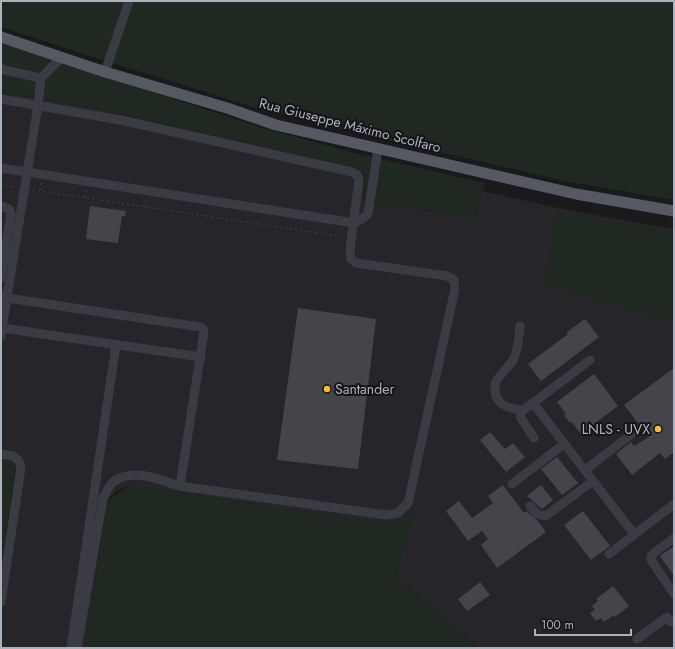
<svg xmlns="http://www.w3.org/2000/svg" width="675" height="649" font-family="Jost,sans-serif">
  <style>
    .built { fill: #26262a }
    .green { fill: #202921 }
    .building { fill: #44454a }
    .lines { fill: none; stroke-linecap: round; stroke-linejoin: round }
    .path { stroke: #41434a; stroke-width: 1; stroke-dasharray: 2 3; stroke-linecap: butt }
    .minor { stroke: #3b3c43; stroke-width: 9 }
    .major { stroke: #575962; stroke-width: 11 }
    .poi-dot { fill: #ffb831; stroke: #151518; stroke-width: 1.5 }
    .labels { text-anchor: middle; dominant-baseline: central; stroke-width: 4; stroke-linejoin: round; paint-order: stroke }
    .street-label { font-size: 14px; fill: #acb2bd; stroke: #151518 }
    .poi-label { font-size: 14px; fill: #acb2bd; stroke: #151518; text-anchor: start }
  </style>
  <rect width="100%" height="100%" fill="#1a1a1d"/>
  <path class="built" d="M1,93L66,102L357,167L365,177L363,201L474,218L482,191L572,211L674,229V648H480L396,577L414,507L402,521L386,524L130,485L117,490L107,501L85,648H1V566L17,463L1,459Z"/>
  <g class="green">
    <path d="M1,1H674V200L565,181L315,123L261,109L96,58L1,27Z"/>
    <path d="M1,42L262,128L358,154L485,183L474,218L363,201L365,177L357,167L66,102L1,93Z"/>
    <path d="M556,212L674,231V322L544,286Z"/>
    <path d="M1,459L17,462L1,566Z"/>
    <path d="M130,485L386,524L402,521L415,506L396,577L480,648H85L107,501Z"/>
  </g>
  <g class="building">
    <path d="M90,206L126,211L125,216H122L118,243L86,239Z"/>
    <path d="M298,308L376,319L358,469L277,460Z"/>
    <path d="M585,319L599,337L541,381L528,364L568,334L567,332Z"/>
    <path d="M674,368V452L665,459L660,453L632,475L616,454L631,442L634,446L649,437L624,405Z"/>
    <path d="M594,374L618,406L581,434L572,422L570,423L564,415L566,414L557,402Z"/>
    <path d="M490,432L505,449L513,443L525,457L506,472L480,440Z"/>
    <path d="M557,457L578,483L562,495L541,469Z"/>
    <path d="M503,485L524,513L526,511L537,520L546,532L497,568L481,545L488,539L482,531L468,541L446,511L459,501L472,518L493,503L488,496Z"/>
    <path d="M541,485L553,500L542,509L527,496Z"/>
    <path d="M583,511L610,546L591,560L564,525Z"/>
    <path d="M674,546V576L660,556Z"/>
    <path d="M480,582L490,595L467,611L458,599Z"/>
    <path d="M613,586L629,606L615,617L614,615L604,622L601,618L596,621L590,613L595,610L592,606L598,601L596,599Z"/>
  </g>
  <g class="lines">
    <g class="path">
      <path d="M1,185L16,187"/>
      <path d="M33,190L339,236"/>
      <path d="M40,190L41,183"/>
      <path d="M85,197L86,190"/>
      <path d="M145,207L147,198"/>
    </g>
    <g class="minor">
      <path d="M1,68L4,70L41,78L62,57"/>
      <path d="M105,72L129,1"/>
      <path d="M1,99L120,120L352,172L357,175L359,180L350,249L351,259L356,263L447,276L454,280L455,289L408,503L398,513L386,515L180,486C159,480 134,467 113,482C109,485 106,494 103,498L77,648"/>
      <path d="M1,168L354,223L362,219L368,214L378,149"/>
      <path d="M1,206L9,209L11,214L1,278"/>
      <path d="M1,294L7,298L200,327L203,329L204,332L180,486"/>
      <path d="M520,326C519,337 518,351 513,360C508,368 500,374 496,382C495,385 495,388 495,391C496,406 511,409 523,410L533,403L634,534"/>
      <path d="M1,328H2L38,105L41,78"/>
      <path d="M1,336L2,328L201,357"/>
      <path d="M533,403L590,360"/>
      <path d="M523,410L520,413L521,418L534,438"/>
      <path d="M1,454L13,456L19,461L21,468L1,602"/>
      <path d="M585,470L633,433"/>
      <path d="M512,484L564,444"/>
      <path d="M530,506C535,512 538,517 547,515L593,481"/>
      <path d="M674,538L654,553L651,556V560L674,594"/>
      <path d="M609,554L674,504"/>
      <path d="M671,622L674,620"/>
      <path d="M637,639L667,617"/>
      <path d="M71,648L116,345"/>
    </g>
    <path class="major" d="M1,37L105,72L227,108L276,125L576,194L674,211"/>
  </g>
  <g class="poi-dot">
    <circle cx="327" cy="389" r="4"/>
    <circle cx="658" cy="429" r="4"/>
  </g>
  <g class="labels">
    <g class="street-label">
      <text transform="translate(350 125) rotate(14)">Rua Giuseppe Máximo Scolfaro</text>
    </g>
    <g class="poi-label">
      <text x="335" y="389">Santander</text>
      <text x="650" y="429" text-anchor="end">LNLS - UVX</text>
    </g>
  </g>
  <rect width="675" height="649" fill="none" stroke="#acb2bd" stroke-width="4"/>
  <path d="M535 629v6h96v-6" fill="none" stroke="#acb2bd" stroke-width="2"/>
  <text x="541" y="629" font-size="12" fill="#acb2bd" stroke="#151518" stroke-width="3" paint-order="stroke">100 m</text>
</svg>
